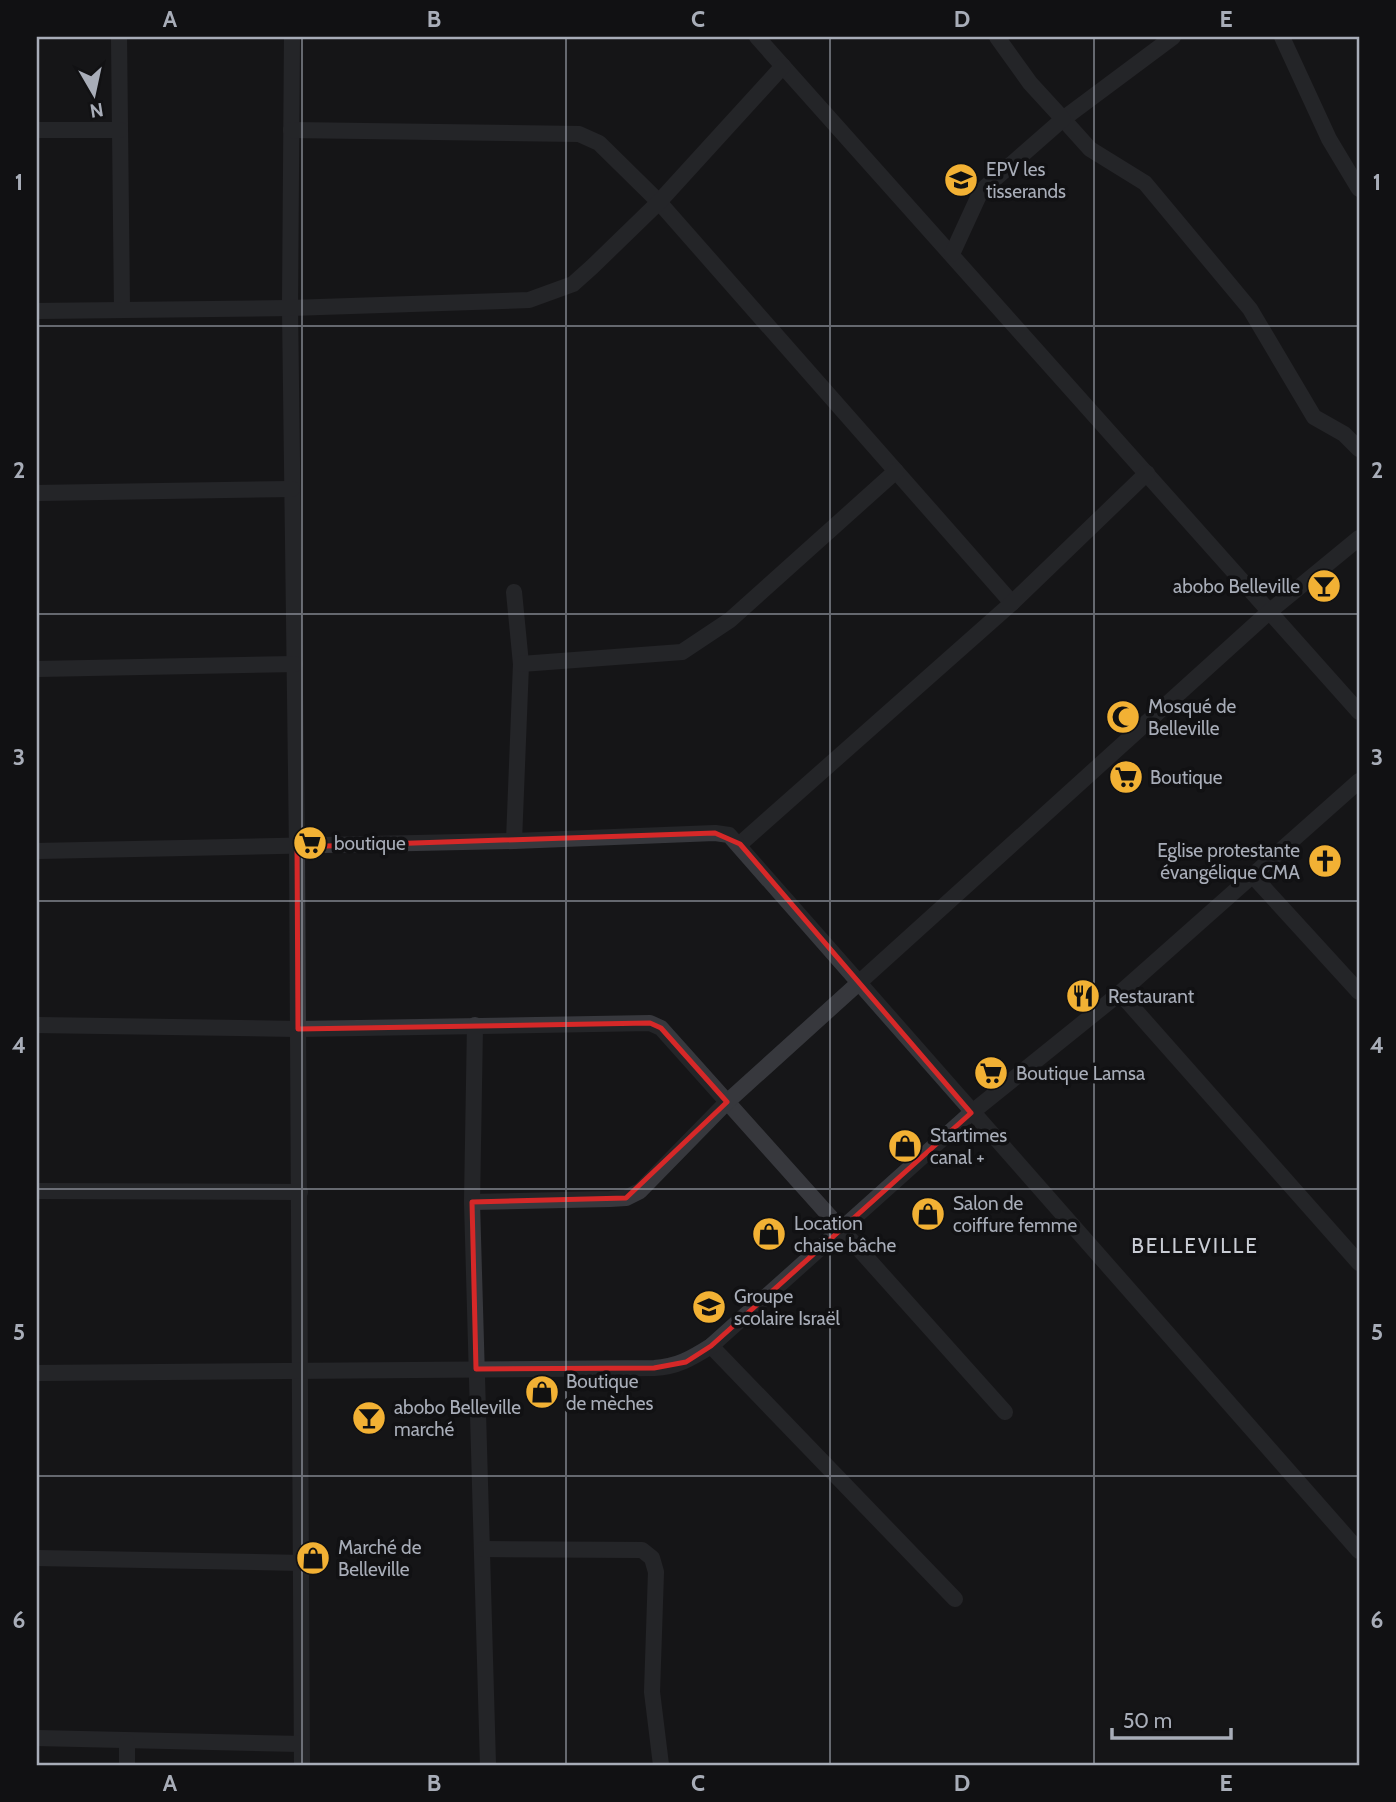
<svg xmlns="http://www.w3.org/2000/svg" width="1396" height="1802" font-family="Cabin,sans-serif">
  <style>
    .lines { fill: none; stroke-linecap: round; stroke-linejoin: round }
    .street { stroke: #37383d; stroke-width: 16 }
    .marked { fill: none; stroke: #d62828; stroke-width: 5; stroke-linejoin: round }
    .grid { fill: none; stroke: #a8adb8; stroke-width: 2; stroke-opacity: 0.55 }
    .labels { text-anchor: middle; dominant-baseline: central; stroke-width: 7; stroke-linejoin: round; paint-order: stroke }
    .poi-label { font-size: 19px; fill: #a8adb8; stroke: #111113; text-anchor: start }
    .neighbourhood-label { font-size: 21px; letter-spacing: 2px; fill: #c9ccd4; stroke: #111113 }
    .neatline { fill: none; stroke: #a8adb8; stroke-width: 2.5 }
    .grid-label { font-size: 23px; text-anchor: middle; font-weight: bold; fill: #a8adb8 }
  </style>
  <rect width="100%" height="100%" fill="#161618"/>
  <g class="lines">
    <g class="street">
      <path d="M119,37L122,309"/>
      <path d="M292,37L290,308L297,847L302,1765"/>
      <path d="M757,37L1359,712"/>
      <path d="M1173,37L1063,119L1090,149L1145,183L1250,309L1314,417L1344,434L1359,449"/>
      <path d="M1282,37L1329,139L1359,189"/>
      <path d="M37,130H120"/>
      <path d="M291,130L579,134L599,143L659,202L1012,603"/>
      <path d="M952,254L981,191L1063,119L1030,83L997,37"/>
      <path d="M37,311L290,308L529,300L573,284L592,267L659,202L783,66"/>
      <path d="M37,493L292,489"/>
      <path d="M514,592L521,664L514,841"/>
      <path d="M521,664L682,652L730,620L896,471"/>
      <path d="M37,669L295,664"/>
      <path d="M740,844L1012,603L1147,473"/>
      <path d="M37,851L514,841L715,833L729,835L1359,1551"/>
      <path d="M1254,877L1359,992"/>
      <path d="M1120,993L1359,1263"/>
      <path d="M37,1025L298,1029L650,1023L661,1028L1005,1412"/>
      <path d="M475,1025L472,1202L488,1765"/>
      <path d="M37,1191L300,1192"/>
      <path d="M472,1202L610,1199L626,1198L640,1191L727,1102L1270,611L1359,538"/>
      <path d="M711,1346L955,1599"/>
      <path d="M37,1373L654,1368C677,1367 692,1358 711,1346L971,1113L1120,993L1359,781"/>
      <path d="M483,1549L642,1550L652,1558L656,1572L652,1692L661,1765"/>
      <path d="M37,1558L303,1563"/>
      <path d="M37,1738L301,1744"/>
      <path d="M127,1742V1765"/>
    </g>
  </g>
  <path d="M0 0H1396V1802H0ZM715,833L740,844L971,1113L711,1346L686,1362L654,1368L476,1369L472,1202L626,1198L727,1102L661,1028L650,1023L298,1029L297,847Z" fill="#161618" fill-opacity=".55" fill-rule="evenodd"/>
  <path class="marked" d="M715,833L740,844L971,1113L711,1346L686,1362L654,1368L476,1369L472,1202L626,1198L727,1102L661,1028L650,1023L298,1029L297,847Z"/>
  <path class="grid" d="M302,37V1765M566,37V1765M830,37V1765M1094,37V1765M37,326H1359M37,614H1359M37,901H1359M37,1189H1359M37,1476H1359"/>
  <defs>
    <g id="school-disc" transform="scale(1.75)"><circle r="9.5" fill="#f2b134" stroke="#111113"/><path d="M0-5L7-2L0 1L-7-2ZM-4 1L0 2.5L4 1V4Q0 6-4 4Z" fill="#111"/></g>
    <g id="bar-disc" transform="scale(1.75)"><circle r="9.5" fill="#f2b134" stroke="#111113"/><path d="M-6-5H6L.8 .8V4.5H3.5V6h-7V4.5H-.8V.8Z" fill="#111"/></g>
    <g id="mosque-disc" transform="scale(1.75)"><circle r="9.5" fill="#f2b134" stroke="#111113"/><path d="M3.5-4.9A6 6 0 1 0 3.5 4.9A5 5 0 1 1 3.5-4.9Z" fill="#111"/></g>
    <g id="supermarket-disc" transform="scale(1.75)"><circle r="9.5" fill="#f2b134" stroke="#111113"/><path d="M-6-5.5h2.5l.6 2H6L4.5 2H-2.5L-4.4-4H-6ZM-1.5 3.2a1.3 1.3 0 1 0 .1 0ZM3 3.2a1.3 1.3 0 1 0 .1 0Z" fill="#111"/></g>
    <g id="church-disc" transform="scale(1.75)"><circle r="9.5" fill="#f2b134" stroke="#111113"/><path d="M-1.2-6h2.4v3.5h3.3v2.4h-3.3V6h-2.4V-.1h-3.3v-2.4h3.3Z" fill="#111"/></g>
    <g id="restaurant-disc" transform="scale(1.75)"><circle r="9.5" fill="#f2b134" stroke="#111113"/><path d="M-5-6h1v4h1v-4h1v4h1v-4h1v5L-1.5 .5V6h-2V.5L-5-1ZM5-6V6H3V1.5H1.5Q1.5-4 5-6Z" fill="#111"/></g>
    <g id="shop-disc" transform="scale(1.75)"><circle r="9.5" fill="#f2b134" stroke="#111113"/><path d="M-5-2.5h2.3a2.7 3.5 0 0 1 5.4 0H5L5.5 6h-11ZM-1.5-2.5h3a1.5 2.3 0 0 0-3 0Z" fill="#111"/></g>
  </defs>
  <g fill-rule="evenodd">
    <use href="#school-disc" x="961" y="180"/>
    <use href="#bar-disc" x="1324" y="586"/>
    <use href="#mosque-disc" x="1123" y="717"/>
    <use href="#supermarket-disc" x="1126" y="777"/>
    <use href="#supermarket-disc" x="310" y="843"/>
    <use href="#church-disc" x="1325" y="861"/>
    <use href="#restaurant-disc" x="1083" y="996"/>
    <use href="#supermarket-disc" x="991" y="1073"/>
    <use href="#shop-disc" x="905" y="1146"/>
    <use href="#shop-disc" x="928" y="1214"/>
    <use href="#shop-disc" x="769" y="1234"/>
    <use href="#school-disc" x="709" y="1307"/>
    <use href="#shop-disc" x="542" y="1392"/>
    <use href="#bar-disc" x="369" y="1418"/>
    <use href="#shop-disc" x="313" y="1558"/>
  </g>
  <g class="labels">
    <g class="poi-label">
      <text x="986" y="169">EPV les<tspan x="986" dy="22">tisserands</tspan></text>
      <text x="1300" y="586" text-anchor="end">abobo Belleville</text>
      <text x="1148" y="706">Mosqué de<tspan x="1148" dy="22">Belleville</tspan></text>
      <text x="1150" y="777">Boutique</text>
      <text x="334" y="843">boutique</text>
      <text x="1300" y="850" text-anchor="end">Eglise protestante<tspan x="1300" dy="22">évangélique CMA</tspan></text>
      <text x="1108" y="996">Restaurant</text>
      <text x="1016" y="1073">Boutique Lamsa</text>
      <text x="930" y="1135">Startimes<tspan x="930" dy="22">canal +</tspan></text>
      <text x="953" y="1203">Salon de<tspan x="953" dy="22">coiffure femme</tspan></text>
      <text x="794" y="1223">Location<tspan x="794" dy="22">chaise bâche</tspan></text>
      <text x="734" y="1296">Groupe<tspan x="734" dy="22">scolaire Israël</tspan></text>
      <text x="566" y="1381">Boutique<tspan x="566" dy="22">de mèches</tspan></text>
      <text x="394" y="1407">abobo Belleville<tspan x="394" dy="22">marché</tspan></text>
      <text x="338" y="1547">Marché de<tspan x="338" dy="22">Belleville</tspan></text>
    </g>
    <g class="neighbourhood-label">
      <text x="1195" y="1245">BELLEVILLE</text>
    </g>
  </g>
  <rect width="1396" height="1802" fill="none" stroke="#111113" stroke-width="77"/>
  <g transform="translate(94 94) rotate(171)" stroke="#111113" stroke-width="5" paint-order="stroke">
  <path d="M0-5L12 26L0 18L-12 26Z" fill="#a8adb8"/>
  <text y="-10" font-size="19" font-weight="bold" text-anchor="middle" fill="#a8adb8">N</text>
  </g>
  <path d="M1112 1728v10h119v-10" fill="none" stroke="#a8adb8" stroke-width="3.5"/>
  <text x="1123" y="1728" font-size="21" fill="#a8adb8" stroke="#111113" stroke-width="5" paint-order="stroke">50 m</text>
  <rect x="38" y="38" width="1320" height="1726" class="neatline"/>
  <g class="grid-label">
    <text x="170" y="27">A</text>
    <text x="434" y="27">B</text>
    <text x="698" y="27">C</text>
    <text x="962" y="27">D</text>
    <text x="1226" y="27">E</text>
    <text x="19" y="190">1</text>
    <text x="1377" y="190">1</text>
    <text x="19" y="478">2</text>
    <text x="1377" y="478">2</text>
    <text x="19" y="765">3</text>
    <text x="1377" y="765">3</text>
    <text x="19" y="1053">4</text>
    <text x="1377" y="1053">4</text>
    <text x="19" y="1340">5</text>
    <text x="1377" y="1340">5</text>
    <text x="19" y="1628">6</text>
    <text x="1377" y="1628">6</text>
    <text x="170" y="1791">A</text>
    <text x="434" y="1791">B</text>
    <text x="698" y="1791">C</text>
    <text x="962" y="1791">D</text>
    <text x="1226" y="1791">E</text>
  </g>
</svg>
